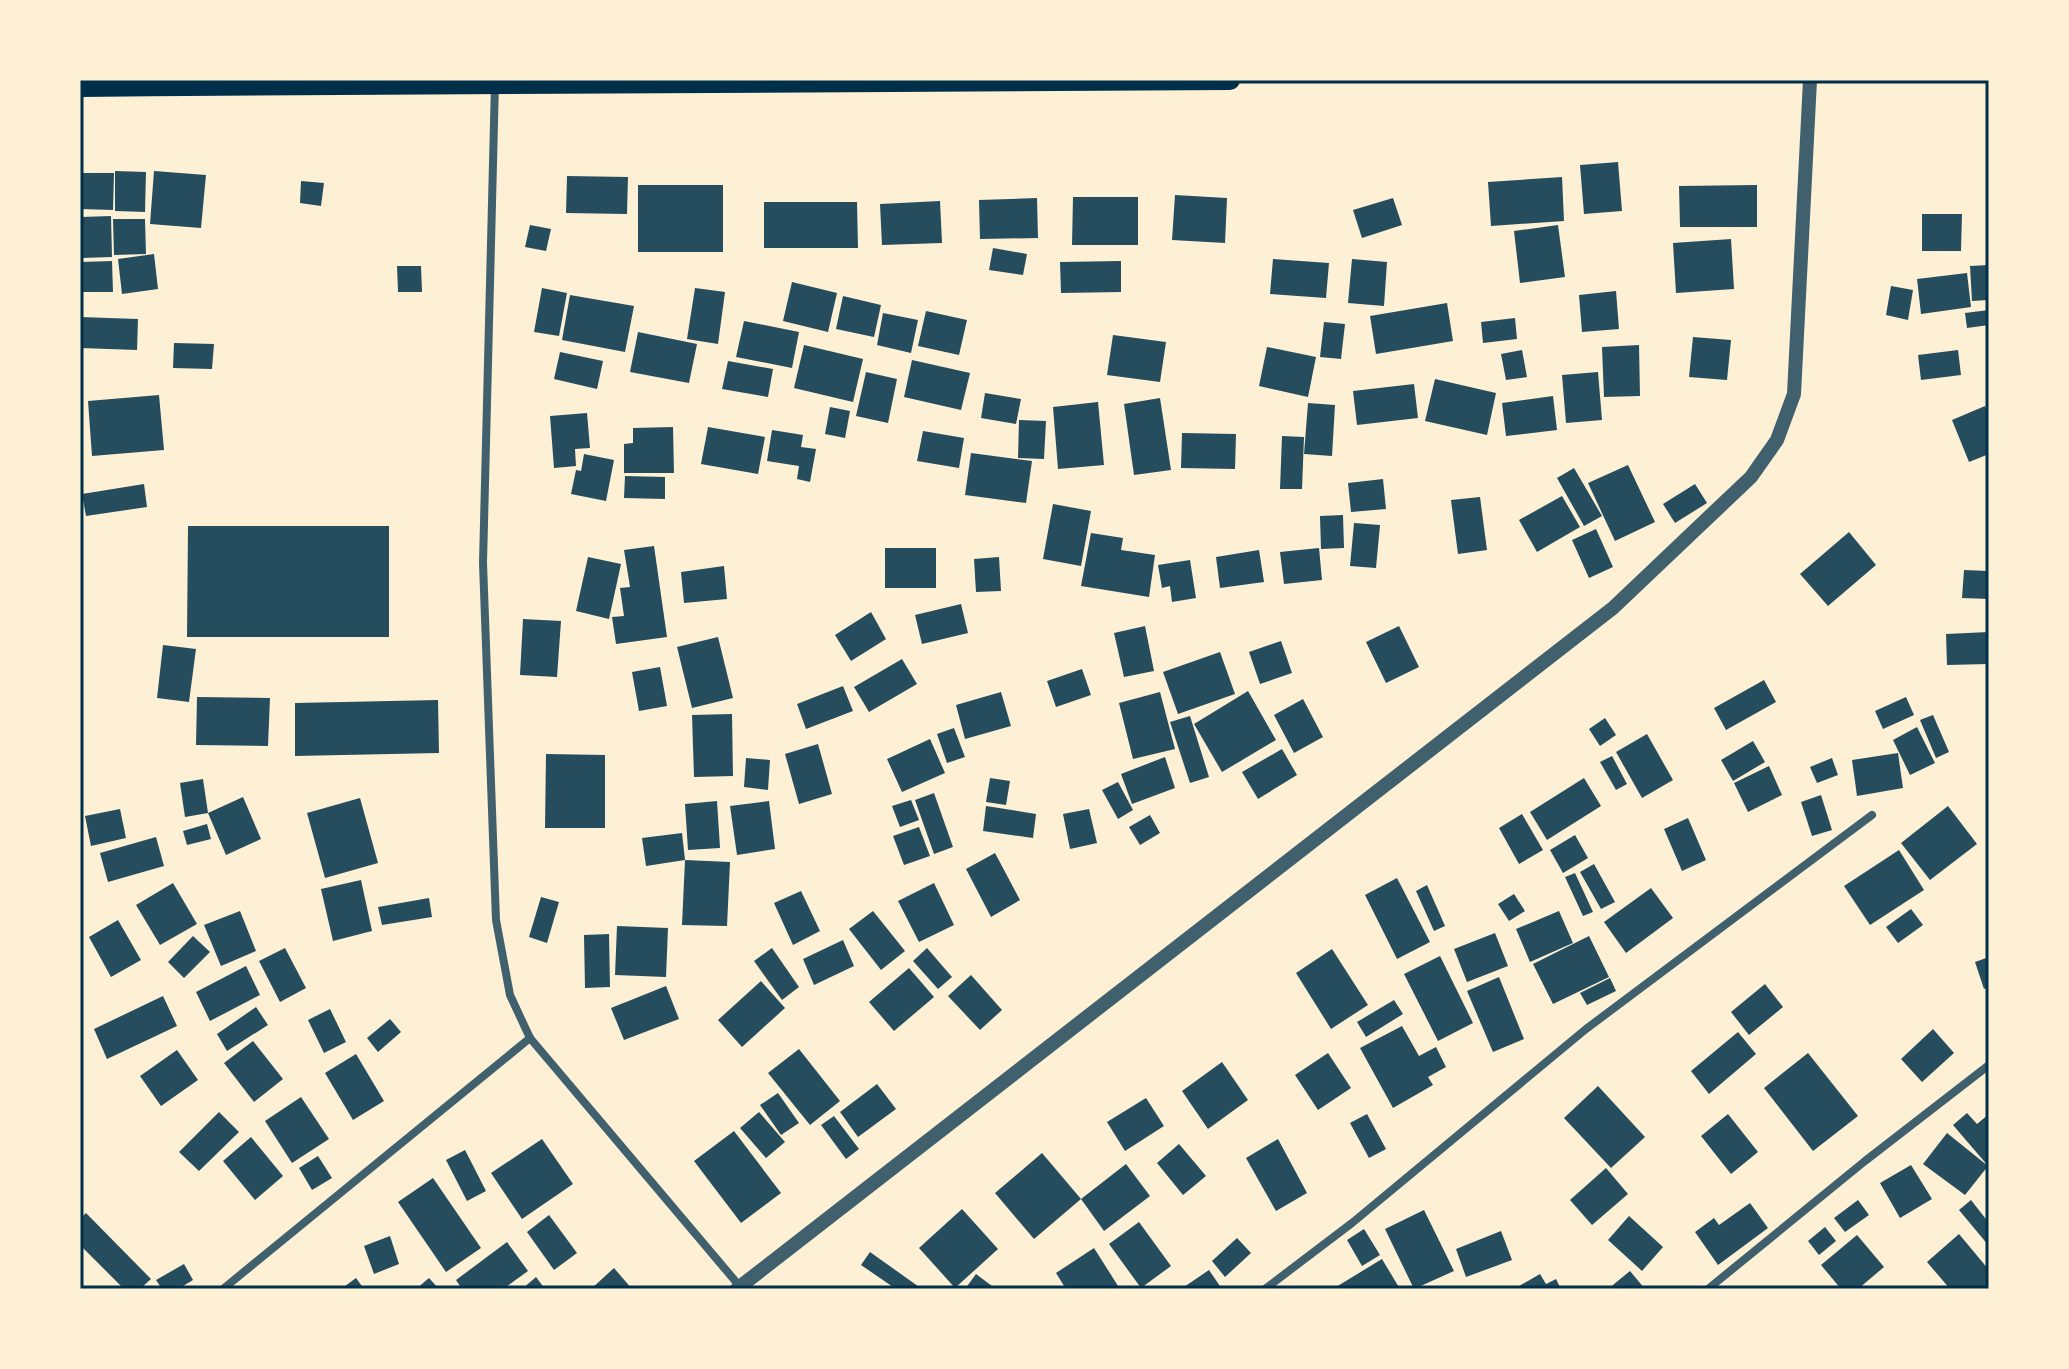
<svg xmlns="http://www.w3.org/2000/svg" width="2069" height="1369" font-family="Montserrat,sans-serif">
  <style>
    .building { fill: #264d5e }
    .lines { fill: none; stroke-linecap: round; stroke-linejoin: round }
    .minor { stroke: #3f606c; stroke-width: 8 }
    .tertiary { stroke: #3f606c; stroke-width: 14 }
    .primary { stroke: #003049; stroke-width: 20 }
    .neatline { fill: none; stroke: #003049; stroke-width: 3 }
  </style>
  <rect width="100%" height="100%" fill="#fdf0d5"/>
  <g class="building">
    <path d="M1618,162L1622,211L1584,214L1580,165Z"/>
    <path d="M115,171L146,172L145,212L115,211Z"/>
    <path d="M154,171L206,175L201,228L150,224Z"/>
    <path d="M81,173H114L113,210L80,209Z"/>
    <path d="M567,176L628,177L627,214L566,213Z"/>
    <path d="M1562,177L1564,221L1491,226L1488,182Z"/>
    <path d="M301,181L324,183L321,206L300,203Z"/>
    <rect x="638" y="185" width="85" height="67"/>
    <path d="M1757,185V227H1680L1679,186Z"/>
    <path d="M1175,195L1227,198L1225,243L1172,240Z"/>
    <path d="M1073,197H1138V245H1072Z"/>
    <path d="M1037,198L1038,238L980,239L979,200Z"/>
    <path d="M1393,198L1402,225L1362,238L1353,210Z"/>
    <path d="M940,201L942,243L882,245L880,204Z"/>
    <path d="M764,202H857L858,248H764Z"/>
    <path d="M1922,214H1962L1961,251H1922Z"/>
    <path d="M111,216L112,257L82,258L81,217Z"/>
    <path d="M113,219H145L146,254L114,255Z"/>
    <path d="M530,225L551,229L546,251L525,247Z"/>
    <path d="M1558,225L1565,277L1520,283L1514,231Z"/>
    <path d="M1731,239L1734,289L1676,293L1673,243Z"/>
    <path d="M993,248L1027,254L1023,275L989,270Z"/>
    <path d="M154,254L158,289L122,294L118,259Z"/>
    <path d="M1273,259L1329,263L1326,298L1270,294Z"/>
    <path d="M1352,259L1387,262L1384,306L1348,303Z"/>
    <path d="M112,261L113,292H80V262Z"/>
    <path d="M1121,261V292L1061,293L1060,262Z"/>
    <path d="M1989,265V300L1972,301L1970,266Z"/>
    <path d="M397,266H421L422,292H398Z"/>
    <path d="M1967,273L1971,307L1921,314L1917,279Z"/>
    <path d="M792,282L837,293L828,332L783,321Z"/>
    <path d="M1891,286L1913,290L1908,320L1886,315Z"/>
    <path d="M542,288L567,293L559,336L534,332Z"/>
    <path d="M695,288L725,292L718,344L687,339Z"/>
    <path d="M1616,291L1619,329L1582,332L1579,295Z"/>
    <path d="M570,295L634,306L625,352L562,340Z"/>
    <path d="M843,296L881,305L874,337L836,329Z"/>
    <path d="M1447,303L1453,341L1376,354L1370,316Z"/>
    <path d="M1989,310V325L1967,328L1965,313Z"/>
    <path d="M926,311L967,320L959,355L918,346Z"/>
    <path d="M883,313L918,320L911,353L877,345Z"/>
    <path d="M80,317L138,319L137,350L80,348Z"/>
    <path d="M1515,318L1517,339L1483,343L1481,322Z"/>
    <path d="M744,321L799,332L792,368L736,357Z"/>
    <path d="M1324,322L1345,324L1341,359L1320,357Z"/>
    <path d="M638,332L697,344L689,383L630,372Z"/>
    <path d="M1113,335L1166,342L1160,382L1107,375Z"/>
    <path d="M1693,337L1731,340L1727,380L1689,377Z"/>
    <path d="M174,343L214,344L212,369L173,368Z"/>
    <path d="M804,345L863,359L853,402L794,388Z"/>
    <path d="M1639,345L1640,396L1604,397L1602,347Z"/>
    <path d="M1267,347L1316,357L1308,397L1259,386Z"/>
    <path d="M1522,350L1527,377L1506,380L1501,354Z"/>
    <path d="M1958,350L1961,375L1921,380L1918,355Z"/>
    <path d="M560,352L603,361L597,389L554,379Z"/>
    <path d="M912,360L970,373L961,410L904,397Z"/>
    <path d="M728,361L773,369L768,397L722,389Z"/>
    <path d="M866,372L897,379L888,423L856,416Z"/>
    <path d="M1598,372L1602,420L1566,423L1562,375Z"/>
    <path d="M1435,379L1496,393L1487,435L1425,421Z"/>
    <path d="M1414,384L1418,418L1357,425L1353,391Z"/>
    <path d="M985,393L1021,399L1016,424L981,418Z"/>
    <path d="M159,395L164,450L92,456L88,401Z"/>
    <path d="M1553,396L1557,430L1506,436L1502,403Z"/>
    <path d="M1160,398L1171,470L1134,475L1124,404Z"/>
    <path d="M1098,402L1104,465L1058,469L1053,407Z"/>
    <path d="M1308,403L1335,405L1332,456L1304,454Z"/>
    <path d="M1985,406L1989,417V454L1969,462L1952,420Z"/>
    <path d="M830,407L850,411L845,438L825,434Z"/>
    <path d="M587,413L590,448L575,449L576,466L554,468L550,416Z"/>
    <path d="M1019,420L1046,421L1044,459L1018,458Z"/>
    <path d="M673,427L674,473H624V444L633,443V428Z"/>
    <path d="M708,427L765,437L758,474L701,464Z"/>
    <path d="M772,430L803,435L801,447L816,449L810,482L797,479L799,466L767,461Z"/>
    <path d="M923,431L964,438L959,468L917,461Z"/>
    <path d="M1182,433L1236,434L1235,469L1181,468Z"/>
    <path d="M1282,436L1304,437L1302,489H1280Z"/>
    <path d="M971,453L1032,461L1026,503L965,495Z"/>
    <path d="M584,454L614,460L606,501L571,494L576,470L581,471Z"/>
    <path d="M1628,465L1655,522L1615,541L1588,483Z"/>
    <path d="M1574,468L1602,516L1584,526L1557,478Z"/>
    <path d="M625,476L665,477V499L624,498Z"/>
    <path d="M1383,479L1386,509L1351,512L1348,483Z"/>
    <path d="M144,484L147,507L86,516L82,494Z"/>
    <path d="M1695,484L1707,503L1675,523L1663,504Z"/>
    <path d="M1562,496L1580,527L1537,552L1519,520Z"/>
    <path d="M1480,497L1487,550L1458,554L1451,500Z"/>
    <path d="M1053,504L1091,511L1081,566L1043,559Z"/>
    <path d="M1343,515L1344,548L1321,549L1320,516Z"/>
    <path d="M1354,523L1380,525L1376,568L1350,566Z"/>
    <path d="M188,526H389V637H187Z"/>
    <path d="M1596,529L1613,567L1589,578L1572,540Z"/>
    <path d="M1849,532L1876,565L1828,606L1800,574Z"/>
    <path d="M1091,533L1123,538L1121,550L1155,555L1149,597L1081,586Z"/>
    <path d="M654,546L667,637L616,644L612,617L624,616L620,588L630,587L624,550Z"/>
    <rect x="885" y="548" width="51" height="40"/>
    <path d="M1319,548L1322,580L1284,584L1280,552Z"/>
    <path d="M1259,550L1264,582L1220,588L1216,557Z"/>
    <path d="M588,557L621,564L609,619L576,611Z"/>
    <path d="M999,557L1001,591L976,592L974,559Z"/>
    <path d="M1190,560L1196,598L1172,602L1170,586L1162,588L1158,565Z"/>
    <path d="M724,566L727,599L684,603L681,572Z"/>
    <path d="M1964,570L1989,571V599L1962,598Z"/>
    <path d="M961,604L968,633L922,644L915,615Z"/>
    <path d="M871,612L886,639L851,661L835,635Z"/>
    <path d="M523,619L561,621L557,677L520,675Z"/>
    <path d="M1145,626L1154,671L1124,677L1114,633Z"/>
    <path d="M1399,626L1419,667L1386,683L1366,642Z"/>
    <path d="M1989,632V664L1947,665L1946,634Z"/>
    <path d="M718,637L733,698L692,708L677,647Z"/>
    <path d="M1281,641L1292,673L1260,684L1249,652Z"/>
    <path d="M163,645L196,649L189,702L157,698Z"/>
    <path d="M1220,652L1235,694L1178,714L1163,672Z"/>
    <path d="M902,659L917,684L869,712L854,687Z"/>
    <path d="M660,667L667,706L639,711L632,672Z"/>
    <path d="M1082,669L1091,695L1056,707L1047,681Z"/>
    <path d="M1764,680L1776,702L1726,730L1714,708Z"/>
    <path d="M843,686L853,711L806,729L797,704Z"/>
    <path d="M1248,691L1276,740L1222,772L1194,724Z"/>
    <path d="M1001,692L1011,726L965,739L956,705Z"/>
    <path d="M1160,692L1175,749L1133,759L1119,703Z"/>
    <path d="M197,697L270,698L268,746L196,745Z"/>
    <path d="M1906,697L1914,715L1883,729L1875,711Z"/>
    <path d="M1303,699L1323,737L1294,753L1274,715Z"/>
    <path d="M438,700L439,753L295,756V703Z"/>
    <path d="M732,714L733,776L694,777L692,715Z"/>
    <path d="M1933,715L1949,752L1936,758L1920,720Z"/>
    <path d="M1190,716L1209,777L1190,783L1170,722Z"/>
    <path d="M1605,718L1616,735L1600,746L1589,729Z"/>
    <path d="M1917,727L1935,763L1910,775L1893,740Z"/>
    <path d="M954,728L965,757L947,763L937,734Z"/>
    <path d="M1647,734L1673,780L1642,798L1616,752Z"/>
    <path d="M930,739L945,773L902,792L887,759Z"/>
    <path d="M1753,741L1765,762L1733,781L1721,760Z"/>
    <path d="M818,744L832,794L799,804L785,754Z"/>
    <path d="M1282,749L1297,775L1258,799L1242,772Z"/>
    <path d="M1898,753L1903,788L1857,796L1852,760Z"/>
    <path d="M546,754L605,755V828H545Z"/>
    <path d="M1612,756L1627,784L1616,790L1600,762Z"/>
    <path d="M1165,757L1175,788L1132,804L1121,774Z"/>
    <path d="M746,758L770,760L768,790L744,787Z"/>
    <path d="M1832,758L1838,775L1817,783L1810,767Z"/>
    <path d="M1769,766L1782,795L1748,812L1734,783Z"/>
    <path d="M990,778L1010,781L1006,805L986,802Z"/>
    <path d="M1584,778L1601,806L1547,840L1530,812Z"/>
    <path d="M203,779L208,813L185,817L180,783Z"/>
    <path d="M1118,782L1133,810L1118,819L1102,790Z"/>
    <path d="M934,793L953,847L934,854L915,800Z"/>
    <path d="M1821,795L1832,830L1812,836L1801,802Z"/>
    <path d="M243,797L261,839L226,855L208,813Z"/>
    <path d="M360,798L378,863L325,878L307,813Z"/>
    <path d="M911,800L919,820L900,827L892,806Z"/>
    <path d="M717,801L720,848L688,850L685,804Z"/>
    <path d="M769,801L775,849L737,855L730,806Z"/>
    <path d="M986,806L1036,814L1033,838L983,831Z"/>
    <path d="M1948,806L1977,844L1930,880L1901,843Z"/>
    <path d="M120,809L126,838L91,846L85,816Z"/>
    <path d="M1089,809L1097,843L1070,849L1063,814Z"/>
    <path d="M1522,814L1543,850L1519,864L1499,828Z"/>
    <path d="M1150,815L1160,833L1140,845L1129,827Z"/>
    <path d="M1688,818L1706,860L1682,871L1664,829Z"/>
    <path d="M207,824L211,839L187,845L183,831Z"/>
    <path d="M919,827L930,856L904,865L893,836Z"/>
    <path d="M682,833L685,860L646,866L642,838Z"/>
    <path d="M1575,835L1588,858L1563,873L1550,850Z"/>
    <path d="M156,837L164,866L108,882L100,853Z"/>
    <path d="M1899,850L1924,890L1870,925L1844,886Z"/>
    <path d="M995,853L1020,900L991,917L966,869Z"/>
    <path d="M685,860L730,862L727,926L682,925Z"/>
    <path d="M1594,864L1615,902L1601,909L1580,872Z"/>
    <path d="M1575,873L1593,912L1583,916L1565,877Z"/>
    <path d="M1397,878L1430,942L1397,959L1365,895Z"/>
    <path d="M361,880L372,931L333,941L321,889Z"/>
    <path d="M173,883L197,924L160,945L136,905Z"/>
    <path d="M934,883L954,925L919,942L898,901Z"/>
    <path d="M1427,885L1445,926L1434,931L1416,891Z"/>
    <path d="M1651,888L1673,918L1626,953L1604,922Z"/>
    <path d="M801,891L820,931L793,945L774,903Z"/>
    <path d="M1514,894L1525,911L1509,921L1498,904Z"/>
    <path d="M541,897L559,902L547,943L529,937Z"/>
    <path d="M429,898L432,917L382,925L378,907Z"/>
    <path d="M1911,909L1923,925L1898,943L1886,927Z"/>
    <path d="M240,911L256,951L221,966L204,925Z"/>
    <path d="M873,911L905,951L881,970L849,929Z"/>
    <path d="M1559,911L1573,943L1530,962L1516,929Z"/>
    <path d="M118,920L141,960L111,977L89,937Z"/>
    <path d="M617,926L668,928L666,977L615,975Z"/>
    <path d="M1495,933L1508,966L1467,982L1454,949Z"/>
    <path d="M609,934L610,987L585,988L584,935Z"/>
    <path d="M193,936L210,952L184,978L168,962Z"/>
    <path d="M1589,936L1609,977L1553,1004L1533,964Z"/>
    <path d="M843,940L854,966L814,985L803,959Z"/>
    <path d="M285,948L306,988L280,1002L259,961Z"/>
    <path d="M772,948L799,987L782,1000L754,961Z"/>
    <path d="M927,948L952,977L938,989L913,961Z"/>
    <path d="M1332,949L1368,1005L1331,1029L1296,973Z"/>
    <path d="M1440,956L1473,1023L1438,1041L1404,974Z"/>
    <path d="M1989,957V987L1984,989L1975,962Z"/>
    <path d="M246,966L260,995L210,1021L196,992Z"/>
    <path d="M909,968L934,997L894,1031L869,1002Z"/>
    <path d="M971,975L1002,1010L980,1030L948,996Z"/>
    <path d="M1499,977L1524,1039L1493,1052L1467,991Z"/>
    <path d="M1610,978L1616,991L1587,1005L1580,993Z"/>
    <path d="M761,981L785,1008L742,1047L718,1020Z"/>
    <path d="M1765,984L1783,1007L1749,1035L1731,1012Z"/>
    <path d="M666,986L679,1019L624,1040L611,1008Z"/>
    <path d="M163,996L177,1026L107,1059L94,1029Z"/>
    <path d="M1394,1000L1403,1014L1366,1037L1357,1022Z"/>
    <path d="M256,1007L268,1025L227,1051L217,1034Z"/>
    <path d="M330,1009L346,1042L324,1053L308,1020Z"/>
    <path d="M390,1019L401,1032L378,1052L367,1038Z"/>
    <path d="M1402,1026L1419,1056L1436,1047L1446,1067L1428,1077L1433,1085L1393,1108L1360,1048Z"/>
    <path d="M1933,1029L1954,1053L1922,1082L1901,1059Z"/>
    <path d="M1738,1032L1756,1054L1709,1094L1691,1071Z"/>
    <path d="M253,1041L283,1079L254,1102L224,1063Z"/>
    <path d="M799,1049L840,1101L810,1125L768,1073Z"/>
    <path d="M177,1050L198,1080L161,1106L140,1076Z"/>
    <path d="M1328,1053L1351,1088L1318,1110L1295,1075Z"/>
    <path d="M1808,1053L1858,1116L1813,1151L1764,1088Z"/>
    <path d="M356,1054L384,1101L353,1120L325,1073Z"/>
    <path d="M1222,1062L1248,1100L1208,1129L1182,1091Z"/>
    <path d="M877,1084L896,1109L858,1137L840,1112Z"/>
    <path d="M1598,1086L1645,1137L1611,1168L1564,1118Z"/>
    <path d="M778,1093L799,1123L781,1135L760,1105Z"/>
    <path d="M301,1097L329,1139L292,1163L265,1121Z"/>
    <path d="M1146,1098L1164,1126L1125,1151L1107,1122Z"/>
    <path d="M219,1112L239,1132L199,1171L179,1152Z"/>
    <path d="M759,1112L785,1142L766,1158L740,1128Z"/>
    <path d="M1967,1113L1977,1124L1989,1114V1167L1953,1125Z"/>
    <path d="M1367,1114L1386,1149L1369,1158L1350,1123Z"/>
    <path d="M1728,1114L1758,1152L1731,1174L1701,1136Z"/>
    <path d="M834,1116L859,1149L846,1159L821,1125Z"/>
    <path d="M734,1131L781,1193L741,1223L694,1161Z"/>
    <path d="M1947,1133L1988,1166L1965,1195L1923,1164Z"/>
    <path d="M251,1137L283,1176L255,1200L223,1161Z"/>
    <path d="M542,1139L573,1184L522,1219L491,1173Z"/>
    <path d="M1278,1139L1307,1193L1276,1211L1246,1158Z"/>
    <path d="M1179,1144L1206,1176L1183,1195L1157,1163Z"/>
    <path d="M465,1150L486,1191L467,1201L446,1160Z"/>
    <path d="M1042,1153L1081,1199L1034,1239L995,1193Z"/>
    <path d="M318,1156L332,1178L312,1190L299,1168Z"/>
    <path d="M1126,1164L1150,1196L1104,1231L1081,1199Z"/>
    <path d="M1911,1165L1932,1199L1900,1218L1880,1183Z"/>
    <path d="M1606,1168L1628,1194L1592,1225L1570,1200Z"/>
    <path d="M433,1178L481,1248L446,1272L398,1202Z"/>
    <path d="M1858,1200L1869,1215L1845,1232L1834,1218Z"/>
    <path d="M1971,1200L1989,1223V1246L1959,1210Z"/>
    <path d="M1750,1203L1768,1228L1718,1265L1695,1232L1714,1218L1719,1225Z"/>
    <path d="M962,1209L998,1249L955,1288L919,1248Z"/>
    <path d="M1424,1210L1454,1271L1414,1289L1385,1229Z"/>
    <path d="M86,1213L151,1279L140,1289H124L80,1245V1219Z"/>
    <path d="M549,1215L577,1253L554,1270L527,1232Z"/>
    <path d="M1629,1216L1663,1247L1642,1271L1608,1240Z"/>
    <path d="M1139,1222L1171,1266L1141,1288L1109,1244Z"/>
    <path d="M1825,1227L1836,1241L1819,1255L1808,1241Z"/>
    <path d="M1364,1229L1380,1255L1362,1266L1347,1240Z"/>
    <path d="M1501,1231L1512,1260L1466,1277L1456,1249Z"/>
    <path d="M1959,1234L1989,1270V1284L1983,1289H1950L1927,1262Z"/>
    <path d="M1857,1235L1884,1267L1858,1289H1841L1821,1265Z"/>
    <path d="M390,1236L399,1264L374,1274L364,1246Z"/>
    <path d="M1237,1238L1251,1253L1225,1277L1212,1261Z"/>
    <path d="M507,1242L528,1271L503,1289H462L456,1280Z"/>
    <path d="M1094,1248L1120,1289H1066L1056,1273Z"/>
    <path d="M870,1252L922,1289H896L861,1265Z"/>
    <path d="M1382,1259L1400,1289H1338L1336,1287Z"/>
    <path d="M184,1264L193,1280L178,1289H162L156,1280Z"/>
    <path d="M614,1268L632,1289H591Z"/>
    <path d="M1209,1270L1222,1289H1181Z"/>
    <path d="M1630,1271L1645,1289H1608Z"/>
    <path d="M976,1274L996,1289H965Z"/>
    <path d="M1540,1274L1546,1284L1556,1279L1561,1289H1514Z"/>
    <path d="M536,1277L545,1289H522Z"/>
    <path d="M356,1278L364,1289H341Z"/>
    <path d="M429,1278L439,1289H416Z"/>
  </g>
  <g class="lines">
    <g class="minor">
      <path d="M495,83L483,563L496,920L510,995L530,1038L742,1289"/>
      <path d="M223,1289L530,1038"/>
      <path d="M1265,1289L1352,1223L1586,1029L1872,815"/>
      <path d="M1708,1289L1865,1161L1989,1065"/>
    </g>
    <path class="tertiary" d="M737,1289L1613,608L1751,477L1777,440L1794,394L1810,80"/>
    <path class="primary" d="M80,87C463,82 846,83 1230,80"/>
  </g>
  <rect width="2069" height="1369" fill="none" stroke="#fdf0d5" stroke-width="164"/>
  <rect x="82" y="82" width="1905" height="1205" class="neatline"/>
</svg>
